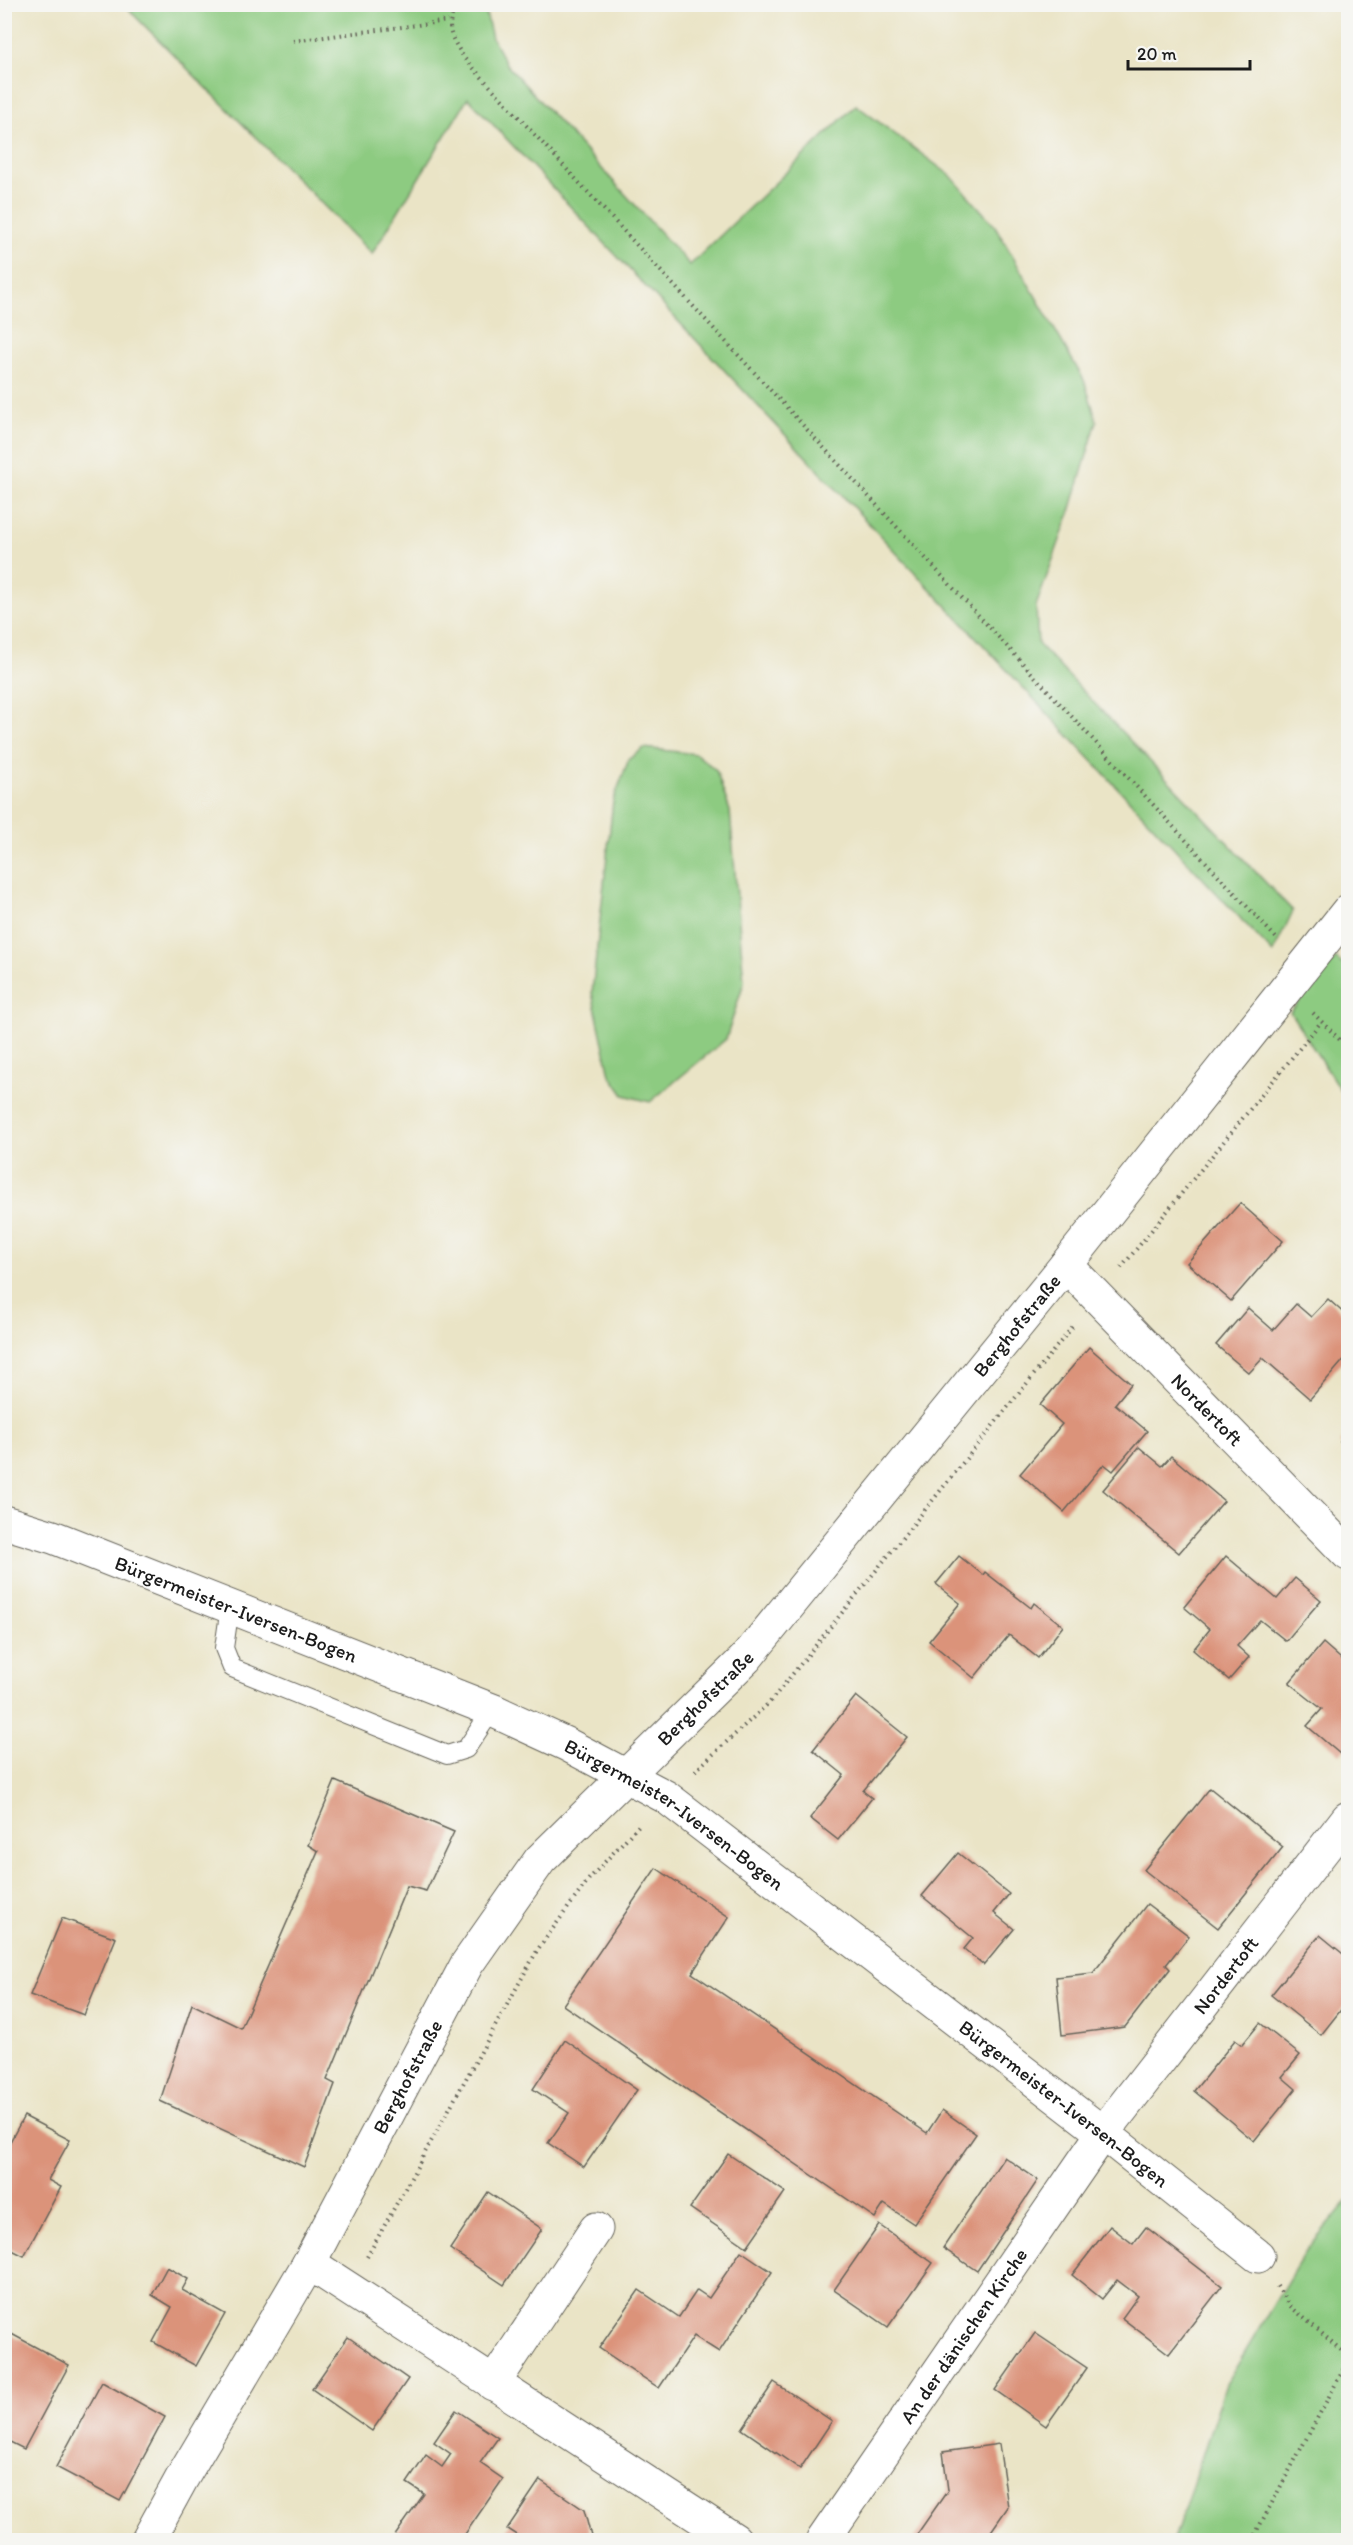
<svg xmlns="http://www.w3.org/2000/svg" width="1353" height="2545" font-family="Itim,sans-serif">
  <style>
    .green { fill: #8dcb81; stroke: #54744e; stroke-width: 1.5 }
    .building { fill: #db937a }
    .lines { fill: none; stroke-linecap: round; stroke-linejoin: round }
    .service-casing { stroke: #646258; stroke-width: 20 }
    .minor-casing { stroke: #646258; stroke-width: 35 }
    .path { stroke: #646258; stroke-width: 4; stroke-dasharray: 1.5 4.5; stroke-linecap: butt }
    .service { stroke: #fff; stroke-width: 18 }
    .minor { stroke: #fff; stroke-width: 33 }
    .labels { text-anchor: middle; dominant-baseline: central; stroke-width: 4.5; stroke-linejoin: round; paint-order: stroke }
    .street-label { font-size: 20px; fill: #1c1c1c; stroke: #f6f6f2 }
  </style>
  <rect width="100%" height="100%" fill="#f6f6f2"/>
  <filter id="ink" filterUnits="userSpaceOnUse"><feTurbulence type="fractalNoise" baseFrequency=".0167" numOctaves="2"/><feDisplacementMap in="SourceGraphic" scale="12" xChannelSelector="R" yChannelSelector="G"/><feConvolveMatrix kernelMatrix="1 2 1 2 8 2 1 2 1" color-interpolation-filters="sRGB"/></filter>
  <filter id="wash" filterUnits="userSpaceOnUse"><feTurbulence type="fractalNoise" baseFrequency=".008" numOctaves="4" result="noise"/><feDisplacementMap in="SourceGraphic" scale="24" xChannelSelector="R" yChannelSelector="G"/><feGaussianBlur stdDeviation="1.35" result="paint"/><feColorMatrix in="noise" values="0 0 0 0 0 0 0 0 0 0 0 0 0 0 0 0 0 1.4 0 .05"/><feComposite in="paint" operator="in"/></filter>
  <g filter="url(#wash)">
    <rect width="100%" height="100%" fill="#eae4c6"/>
    <g class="green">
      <path d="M124,5H484L492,38L506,64L690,265L856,105L951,176L995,226L1084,380L1097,421L1069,515L1036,606L1038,644L1293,911L1273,953L468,98L372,254Z"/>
      <path d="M644,748L696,754L716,770L730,811L744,982L726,1039L650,1102L624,1095L610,1075L592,993L613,801L629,759Z"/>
      <path d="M1336,958L1348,970V1102L1290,1012Z"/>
      <path d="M1348,2200V2515L1345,2518L1346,2540H1174L1226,2384L1305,2252Z"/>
    </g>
    <g id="blocks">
      <g class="building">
        <path d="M1240,1203L1283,1241L1231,1301L1187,1263Z"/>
        <path d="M1328,1299L1348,1317V1355L1310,1399L1263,1358L1249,1373L1216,1345L1248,1308L1273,1330L1296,1304L1311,1317Z"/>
        <path d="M1089,1347L1131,1384L1115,1404L1147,1431L1113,1471L1104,1464L1064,1512L1020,1474L1062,1424L1040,1405Z"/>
        <path d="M1348,1434V1450L1340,1442Z"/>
        <path d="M1139,1447L1162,1466L1171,1456L1224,1501L1179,1553L1103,1490Z"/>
        <path d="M959,1556L983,1575L985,1572L1031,1608L1034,1603L1063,1626L1038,1658L1009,1635L974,1678L929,1641L960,1603L936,1584Z"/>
        <path d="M1226,1556L1277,1599L1295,1578L1321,1600L1286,1641L1260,1620L1237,1646L1249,1657L1229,1680L1193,1650L1210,1629L1184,1607Z"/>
        <path d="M1323,1643L1348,1665V1745L1340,1754L1307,1726L1322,1709L1289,1683Z"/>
        <path d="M856,1696L907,1737L863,1791L872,1798L838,1840L810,1818L844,1775L813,1750Z"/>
        <path d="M335,1781L454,1832L426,1891L407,1886L327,2080L335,2084L304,2167L160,2101L192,2004L241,2028L318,1851L308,1845Z"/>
        <path d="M1210,1788L1283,1847L1218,1928L1144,1870Z"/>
        <path d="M958,1853L1009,1894L994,1913L1014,1929L984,1965L964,1949L973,1938L922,1896Z"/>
        <path d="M656,1868L729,1917L692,1973L927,2133L942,2110L976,2134L914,2224L884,2204L875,2218L563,2005Z"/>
        <path d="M1147,1904L1189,1936L1166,1965L1170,1969L1125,2027L1062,2035L1056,1977L1093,1973Z"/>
        <path d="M62,1918L116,1938L84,2015L30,1995Z"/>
        <path d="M1320,1935L1348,1958V2001L1321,2035L1271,1995Z"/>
        <path d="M1260,2023L1300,2055L1282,2077L1296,2089L1254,2141L1194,2091L1235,2040L1242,2045Z"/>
        <path d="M565,2040L637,2090L584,2167L548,2143L569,2113L533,2089Z"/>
        <path d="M24,2116L70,2140L48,2180L61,2187L24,2256L4,2246V2153Z"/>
        <path d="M728,2154L785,2192L747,2247L690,2208Z"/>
        <path d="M1004,2157L1038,2180L977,2271L943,2248Z"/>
        <path d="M488,2192L542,2229L504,2285L450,2249Z"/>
        <path d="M879,2225L933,2263L888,2327L834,2290Z"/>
        <path d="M1110,2226L1133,2244L1146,2227L1222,2286L1169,2354L1122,2318L1138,2296L1117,2280L1102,2299L1072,2275Z"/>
        <path d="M741,2251L772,2272L719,2352L694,2336L659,2388L599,2348L639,2290L679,2317L697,2290L709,2298Z"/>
        <path d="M167,2267L188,2279L182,2290L225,2314L196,2366L153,2342L172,2307L152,2295Z"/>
        <path d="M6,2331L69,2365L24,2449L4,2439Z"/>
        <path d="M1035,2333L1087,2368L1046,2426L995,2390Z"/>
        <path d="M348,2337L408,2379L372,2431L312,2389Z"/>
        <path d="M102,2382L165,2417L120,2501L56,2467Z"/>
        <path d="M774,2382L832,2421L800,2469L742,2429Z"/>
        <path d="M456,2410L498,2438L480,2463L503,2479L461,2540H392L424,2494L407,2483L426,2455L442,2467L451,2454L434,2442Z"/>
        <path d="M999,2444L1008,2507L985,2540H913L948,2490L943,2452Z"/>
        <path d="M540,2480L584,2510L592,2540H524L507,2529Z"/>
      </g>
    </g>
  </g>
  <g filter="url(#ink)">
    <use href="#blocks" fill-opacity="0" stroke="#646258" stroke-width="1.5"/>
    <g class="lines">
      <g class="service-casing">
        <path id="service" d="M230,1607L224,1648L232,1668L447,1755L466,1749L492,1710"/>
      </g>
      <g class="minor-casing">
        <g id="minor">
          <path id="s1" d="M1066,1265L1348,1554"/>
          <path id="s2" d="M4,1522L53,1537L492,1710L566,1744L666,1797L1103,2133L1258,2256"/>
          <path d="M309,2263L735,2540"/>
          <path d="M493,2384L596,2229"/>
          <path id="s3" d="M148,2540L182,2478L309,2263L467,1964L540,1860L746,1658L1066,1265L1348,911"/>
          <path id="s4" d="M823,2540L1103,2133L1348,1818"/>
        </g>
      </g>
      <g class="path">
        <path d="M457,4C444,29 451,37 465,59L1278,940"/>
        <path d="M293,41L448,21"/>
        <path d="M1313,1013L1348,1048"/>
        <path d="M1121,1268L1321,1022"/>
        <path d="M695,1771L770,1702L1074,1325"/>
        <path d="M367,2257L538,1949L589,1879L640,1824"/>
        <path d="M1277,2286L1289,2305L1348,2356"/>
        <path d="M1252,2540L1348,2361"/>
      </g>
      <use href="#service" class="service"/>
      <use href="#minor" class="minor"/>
    </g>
  </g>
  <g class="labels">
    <g class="street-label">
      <text stroke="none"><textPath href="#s3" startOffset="1503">Berghofstraße</textPath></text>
      <text stroke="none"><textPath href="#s1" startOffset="202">Nordertoft</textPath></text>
      <text stroke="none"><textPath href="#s2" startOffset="248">Bürgermeister-Iversen-Bogen</textPath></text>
      <text stroke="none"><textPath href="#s3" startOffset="1017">Berghofstraße</textPath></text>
      <text stroke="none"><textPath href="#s2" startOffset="734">Bürgermeister-Iversen-Bogen</textPath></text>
      <text stroke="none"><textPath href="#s4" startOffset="694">Nordertoft</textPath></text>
      <text stroke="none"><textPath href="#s3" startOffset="531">Berghofstraße</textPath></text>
      <text stroke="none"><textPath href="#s2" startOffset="1220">Bürgermeister-Iversen-Bogen</textPath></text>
      <text stroke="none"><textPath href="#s4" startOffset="248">An der dänischen Kirche</textPath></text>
    </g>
  </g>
  <rect width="1353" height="2545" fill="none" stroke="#f6f6f2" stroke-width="24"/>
  <path d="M1128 60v9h122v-9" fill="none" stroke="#1c1c1c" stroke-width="3"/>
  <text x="1137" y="60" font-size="18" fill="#1c1c1c" stroke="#f6f6f2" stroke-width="4.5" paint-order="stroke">20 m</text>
</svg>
